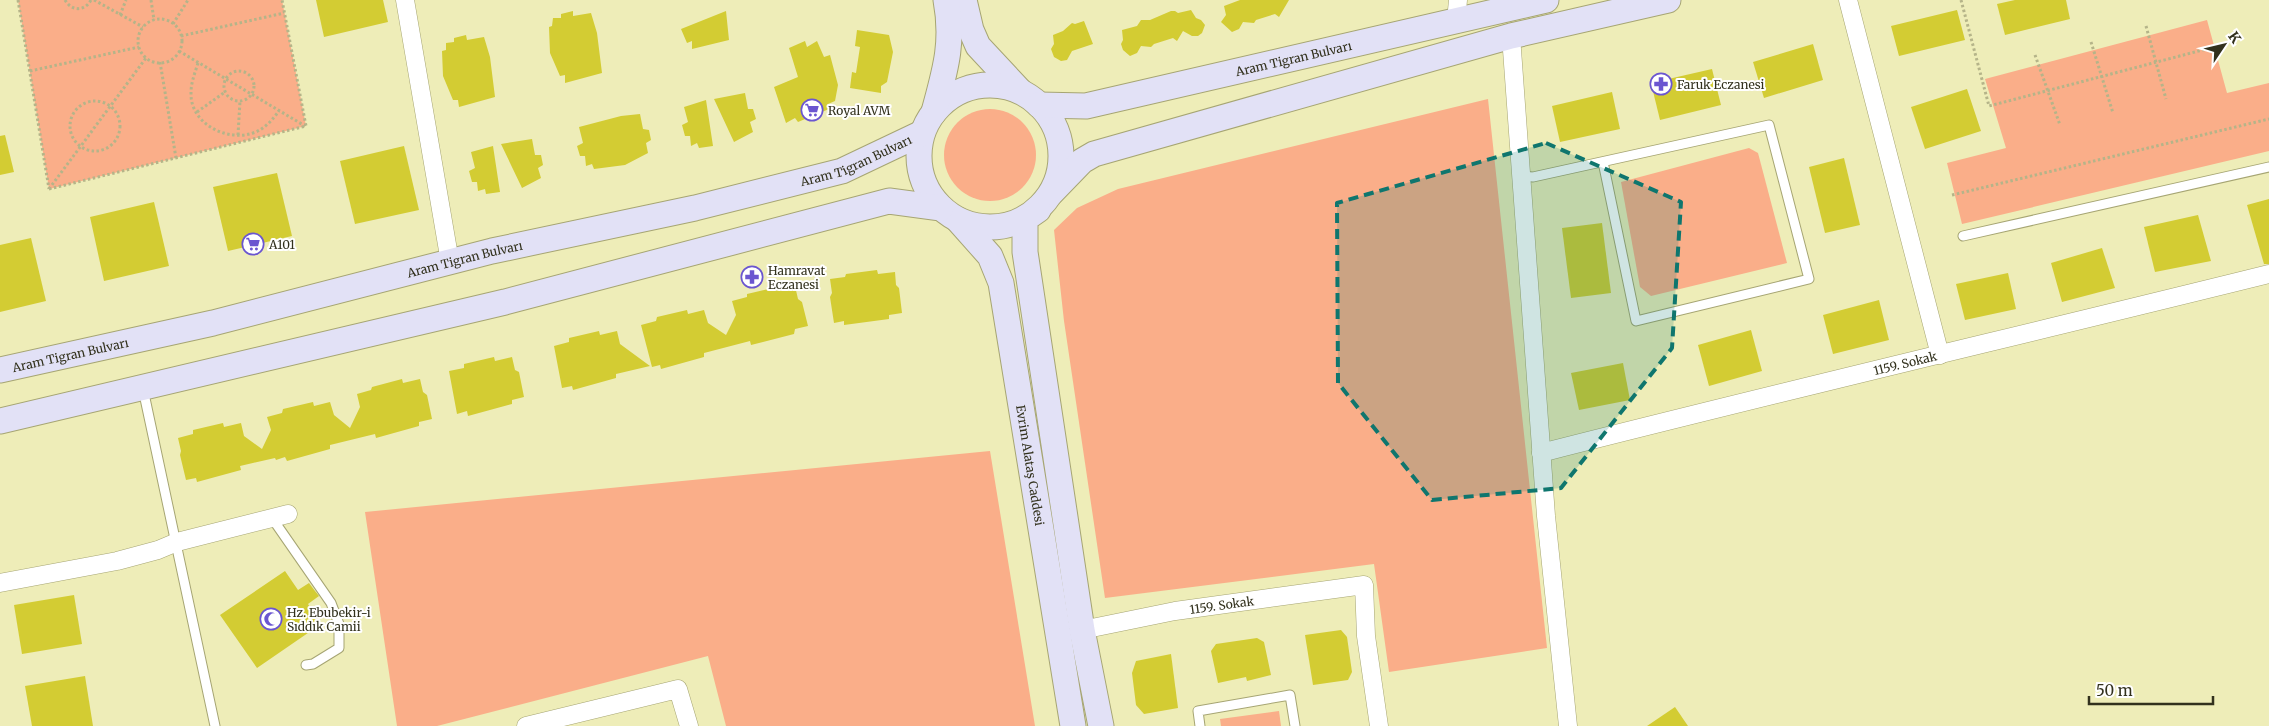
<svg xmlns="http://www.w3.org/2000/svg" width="2269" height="726" font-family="Merriweather,serif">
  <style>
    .green { fill: #faae89 }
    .building { fill: #d3cc33 }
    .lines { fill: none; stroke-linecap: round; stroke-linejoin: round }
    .lane-casing { stroke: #a6a573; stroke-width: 11 }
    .street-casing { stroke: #a6a573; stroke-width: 19 }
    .secondary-casing { stroke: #a6a573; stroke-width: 27 }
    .path { stroke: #b5b489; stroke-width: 3; stroke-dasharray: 2.5 2.5; stroke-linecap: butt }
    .lane { stroke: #fff; stroke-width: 9 }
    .street { stroke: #fff; stroke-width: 18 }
    .secondary { stroke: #e2e1f6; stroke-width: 25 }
    .marked { fill: #0f766e; fill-opacity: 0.2; stroke: #0f766e; stroke-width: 4; stroke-dasharray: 10 6; stroke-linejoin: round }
    .labels { text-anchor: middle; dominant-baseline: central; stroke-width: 4; stroke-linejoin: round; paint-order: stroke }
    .street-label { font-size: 12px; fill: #32311d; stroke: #fff }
    .poi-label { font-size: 12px; fill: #32311d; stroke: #fff; text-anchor: start }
  </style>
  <rect width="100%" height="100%" fill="#eeedb8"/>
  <g class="green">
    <path d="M18,0H282L306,126L49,189Z"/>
    <path d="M2207,20L2227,93L2269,83V151L1962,224L1947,163L2006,148L1985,79Z"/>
    <path d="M1488,99L1547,648L1389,672L1374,564L1105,598L1064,321L1054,230L1077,208L1118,189Z"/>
    <circle cx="990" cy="155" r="46"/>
    <path d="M1749,148L1758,153L1787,263L1651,296L1640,287L1621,182Z"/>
    <path d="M990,451L1035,726H726L708,656L437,726H397L365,512Z"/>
    <path d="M1279,711L1281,726H1221L1220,719Z"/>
  </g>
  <g class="building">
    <path d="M316,0H383L388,22L324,37Z"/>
    <path d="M1240,0H1289L1279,17L1275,14L1256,20L1254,23L1243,22L1239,29L1232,32L1221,22L1226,15L1224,6Z"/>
    <path d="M2015,0H2066L2070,19L2005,35L1997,4Z"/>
    <path d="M1191,10L1196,18L1201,20L1205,25L1202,33L1198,36H1192L1183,31L1177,41L1173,38L1154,44L1151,47L1141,46L1137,53L1130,56L1123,50L1121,44L1123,40L1122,30L1137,26L1141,20H1150L1171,11H1175L1178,13Z"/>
    <path d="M1957,10L1965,40L1899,56L1891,26Z"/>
    <path d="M573,11V16L591,13L597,33L602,73L565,83V75L560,76L550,53L549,27L552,26L553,18H561V14Z"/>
    <path d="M726,11L729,40L692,49V41L687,43L681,29Z"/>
    <path d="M1084,21L1093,44L1072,51L1067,60L1061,61L1054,57L1051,49L1054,44L1053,35L1063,31L1072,23L1075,24Z"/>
    <path d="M857,30L889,35L893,52L887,82L881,86V93L850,88L852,72L856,73L860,47L855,46Z"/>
    <path d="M466,35L467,40L484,37L490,57L495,97L459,107L458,100H453L443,76L442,51L446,50V43L454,42V38Z"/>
    <path d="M805,41L807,47L817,41L824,57L830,55L838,85L835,101L828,104L829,109L798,122L795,118L786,123L774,87L798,77L789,48Z"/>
    <path d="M1813,44L1823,80L1764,98L1753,62Z"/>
    <path d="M1712,69L1721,105L1660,120L1651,83Z"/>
    <path d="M1967,89L1981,131L1925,149L1911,107Z"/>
    <path d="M1612,92L1620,129L1560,142L1552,106Z"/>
    <path d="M745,93L748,109H753L756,119L750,122L753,132L734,142L714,99Z"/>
    <path d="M706,100L713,146L699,148L697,143L691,146L690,136H685L682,125L688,122L684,107Z"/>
    <path d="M640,114L643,129L649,130L651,140L646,143L648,153L625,165L594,169L592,164L586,166L585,156H580L577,146L583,143L579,127L621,116Z"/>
    <path d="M5,135L14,172L0,175V136Z"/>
    <path d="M532,139L535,155H541L543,165L538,168L541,178L522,188L501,144Z"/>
    <path d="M404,146L419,210L355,224L340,161Z"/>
    <path d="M493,146L500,192L486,194L485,189L478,191L477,182H472L469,171L475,168L471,152Z"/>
    <path d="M1844,158L1860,225L1825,233L1809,167Z"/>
    <path d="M277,173L292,236L228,251L213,187Z"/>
    <path d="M2269,199V264H2264L2247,205Z"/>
    <path d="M154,202L169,266L104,281L90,217Z"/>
    <path d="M2198,215L2211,261L2155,272L2144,227Z"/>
    <path d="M1602,223L1611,293L1571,298L1562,228Z"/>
    <path d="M31,238L46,301L0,312V245Z"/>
    <path d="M2102,248L2115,288L2062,302L2051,263Z"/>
    <path d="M877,270L878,274L895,272L896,285L899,288L902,313L889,315V319L844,325V321L834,323L830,297L832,293L830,279L845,277L846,274Z"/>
    <path d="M2008,273L2016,309L1965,320L1956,284Z"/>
    <path d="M795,286L798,299L802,302L808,326L795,329L794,334L751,345L750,341L704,353V357L661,369L660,365L652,367L641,325L656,321L657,317L687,310L688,314L704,310L708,323L726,335L736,315L732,301L747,297V294L777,287L778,290Z"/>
    <path d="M1879,300L1889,340L1833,354L1823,315Z"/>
    <path d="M1751,330L1762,371L1709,386L1698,345Z"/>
    <path d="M599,331L600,335L617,331L620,344L650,366L616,374V378L573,390L572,386L562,388L554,346L569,342V338Z"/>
    <path d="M494,357L495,361L512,357L515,370L519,372L524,397L512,400V404L468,416L467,411L457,414L449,371L464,368V364Z"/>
    <path d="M1623,363L1630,400L1579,410L1571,373Z"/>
    <path d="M402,379L403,383L420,379L423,392L427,395L432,419L419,422V426L376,438L375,434L330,445V449L287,461L285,457L276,460L275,458L240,466L241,470L197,482L196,478L186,480L180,455L181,451L178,438L193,434V430L223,423L224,427L241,423L244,436L262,449L271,430L267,417L282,413L283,409L313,402L314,406L330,402L334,415L350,428L360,407L357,394L371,390L372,387Z"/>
    <path d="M285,571L298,590L309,583L315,591L319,596L308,604L321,624L257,668L220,615Z"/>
    <path d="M74,595L82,644L22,654L14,605Z"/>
    <path d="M1341,630L1347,637L1352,672L1348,680L1313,685L1305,635Z"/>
    <path d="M1257,638L1264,642L1271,675L1247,681L1246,677L1218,683L1211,651L1216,644Z"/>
    <path d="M1171,654L1178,708L1144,714L1136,705L1132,673L1136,661Z"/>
    <path d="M85,676L93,726H32L25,686Z"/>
    <path d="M1675,707L1688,726H1647Z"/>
  </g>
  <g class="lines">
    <g class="lane-casing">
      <g id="lane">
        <path d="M1520,176L1533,177L1769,125L1809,279L1636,321L1603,162"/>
        <path d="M1963,236L2269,167"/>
        <path d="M143,389L215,726"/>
        <path d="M272,518L331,603L339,624V648L313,664L306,665"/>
        <path d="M1200,726L1198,711L1290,695L1295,726"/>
      </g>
    </g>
    <g class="street-casing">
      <g id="street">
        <path d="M405,0L450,262"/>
        <path d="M1848,0L1940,355"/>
        <path d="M1456,21L1458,0"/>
        <path d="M1511,36L1546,516L1568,726"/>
        <path id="s1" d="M1541,453C1783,391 2027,334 2269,274"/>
        <path d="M0,583L117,561L158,550L177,542L288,514"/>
        <path id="s2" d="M1082,630L1175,611L1364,585L1366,636L1379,726"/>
        <path d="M526,726L678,689L689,726"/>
      </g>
    </g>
    <g class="secondary-casing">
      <g id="secondary">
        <path d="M964,0L971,30L978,46L1020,91"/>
        <circle cx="990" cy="156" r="71"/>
        <path id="s3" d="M1039,105L1086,106L1546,0"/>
        <path d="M934,112C945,71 954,43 946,0"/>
        <path d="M1052,192L1082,161L1094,154L1511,36L1668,0"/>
        <path d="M1038,210L1025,219V252L1082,630L1101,726"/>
        <path id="s4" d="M958,220L990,256L1001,283L1073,726"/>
        <path id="s5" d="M0,370L213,323L492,251L695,208L842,171L922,133"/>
        <path d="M0,421L505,302L889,201L941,208"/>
      </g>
    </g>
    <g class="path">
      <path d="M18,0L49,189"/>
      <path d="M65,0C72,12 85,11 91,0"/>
      <path d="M94,0L143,27"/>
      <path d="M151,0L154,20"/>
      <path d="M1961,0L1989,106L2214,47"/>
      <path d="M120,15L126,0"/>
      <circle cx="160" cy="41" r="22"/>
      <path d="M173,24L188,0"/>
      <path d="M2146,26L2166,99"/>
      <path d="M181,36L284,13"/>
      <path d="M2091,42L2113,113"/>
      <path d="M179,51L305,126"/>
      <path d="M2035,55L2060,125"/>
      <path d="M160,62L176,158"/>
      <path d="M198,63C195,73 191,82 191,93C190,123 226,142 253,133C265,129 272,120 279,111"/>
      <path d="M30,71L139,47"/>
      <circle cx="239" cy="86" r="15"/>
      <circle cx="95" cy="126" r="25"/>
      <path d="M197,112L225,92"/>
      <path d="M238,135L240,101"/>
      <path d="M49,189L306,126L282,0"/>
      <path d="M49,189L146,58"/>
      <path d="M1952,195L2269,119"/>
    </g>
    <use href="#lane" class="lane"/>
    <use href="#street" class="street"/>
    <use href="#secondary" class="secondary"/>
  </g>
  <path class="marked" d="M1546,143L1681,202L1672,348L1561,488L1432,500L1338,383L1337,203Z"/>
  <defs>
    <g id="pharmacy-ring" transform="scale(1.125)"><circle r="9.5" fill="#fff" stroke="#6b56d0" stroke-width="1.5"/><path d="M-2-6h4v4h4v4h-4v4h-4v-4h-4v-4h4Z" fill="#6b56d0"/></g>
    <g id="supermarket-ring" transform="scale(1.125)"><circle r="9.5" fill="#fff" stroke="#6b56d0" stroke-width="1.5"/><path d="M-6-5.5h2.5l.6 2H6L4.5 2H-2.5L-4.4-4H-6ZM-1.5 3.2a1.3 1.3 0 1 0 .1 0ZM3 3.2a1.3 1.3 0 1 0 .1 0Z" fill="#6b56d0"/></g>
    <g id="mosque-ring" transform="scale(1.125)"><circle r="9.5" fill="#fff" stroke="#6b56d0" stroke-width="1.5"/><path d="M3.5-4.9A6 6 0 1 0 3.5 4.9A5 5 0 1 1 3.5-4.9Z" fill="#6b56d0"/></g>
  </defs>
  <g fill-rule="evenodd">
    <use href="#pharmacy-ring" x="1661" y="84"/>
    <use href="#supermarket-ring" x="812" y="110"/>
    <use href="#supermarket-ring" x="253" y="244"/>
    <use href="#pharmacy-ring" x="752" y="277"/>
    <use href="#mosque-ring" x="271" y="619"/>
  </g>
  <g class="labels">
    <g class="street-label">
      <text stroke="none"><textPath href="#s3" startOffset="260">Aram Tigran Bulvarı</textPath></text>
      <text stroke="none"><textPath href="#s5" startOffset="882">Aram Tigran Bulvarı</textPath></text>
      <text stroke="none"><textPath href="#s5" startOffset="478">Aram Tigran Bulvarı</textPath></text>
      <text stroke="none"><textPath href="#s5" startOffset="72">Aram Tigran Bulvarı</textPath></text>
      <text stroke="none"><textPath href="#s1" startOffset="375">1159. Sokak</textPath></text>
      <text stroke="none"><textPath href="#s4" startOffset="262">Evrim Alataş Caddesi</textPath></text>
      <text stroke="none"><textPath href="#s2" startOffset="142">1159. Sokak</textPath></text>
    </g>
    <g class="poi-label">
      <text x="1677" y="84">Faruk Eczanesi</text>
      <text x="828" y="110">Royal AVM</text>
      <text x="269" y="244">A101</text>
      <text x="768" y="270">Hamravat<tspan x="768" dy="14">Eczanesi</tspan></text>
      <text x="287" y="612">Hz. Ebubekir-i<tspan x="287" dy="14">Sıddık Camii</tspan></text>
    </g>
  </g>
  <g transform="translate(2224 45) rotate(55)" stroke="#ffffff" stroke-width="4" paint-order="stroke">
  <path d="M0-4L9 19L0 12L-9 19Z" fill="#32311d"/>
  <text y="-8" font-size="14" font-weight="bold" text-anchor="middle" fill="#32311d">K</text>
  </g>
  <path d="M2089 696v8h124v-8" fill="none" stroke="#32311d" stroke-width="2.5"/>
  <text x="2096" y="696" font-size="15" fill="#32311d" stroke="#ffffff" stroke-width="4" paint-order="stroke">50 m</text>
</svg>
